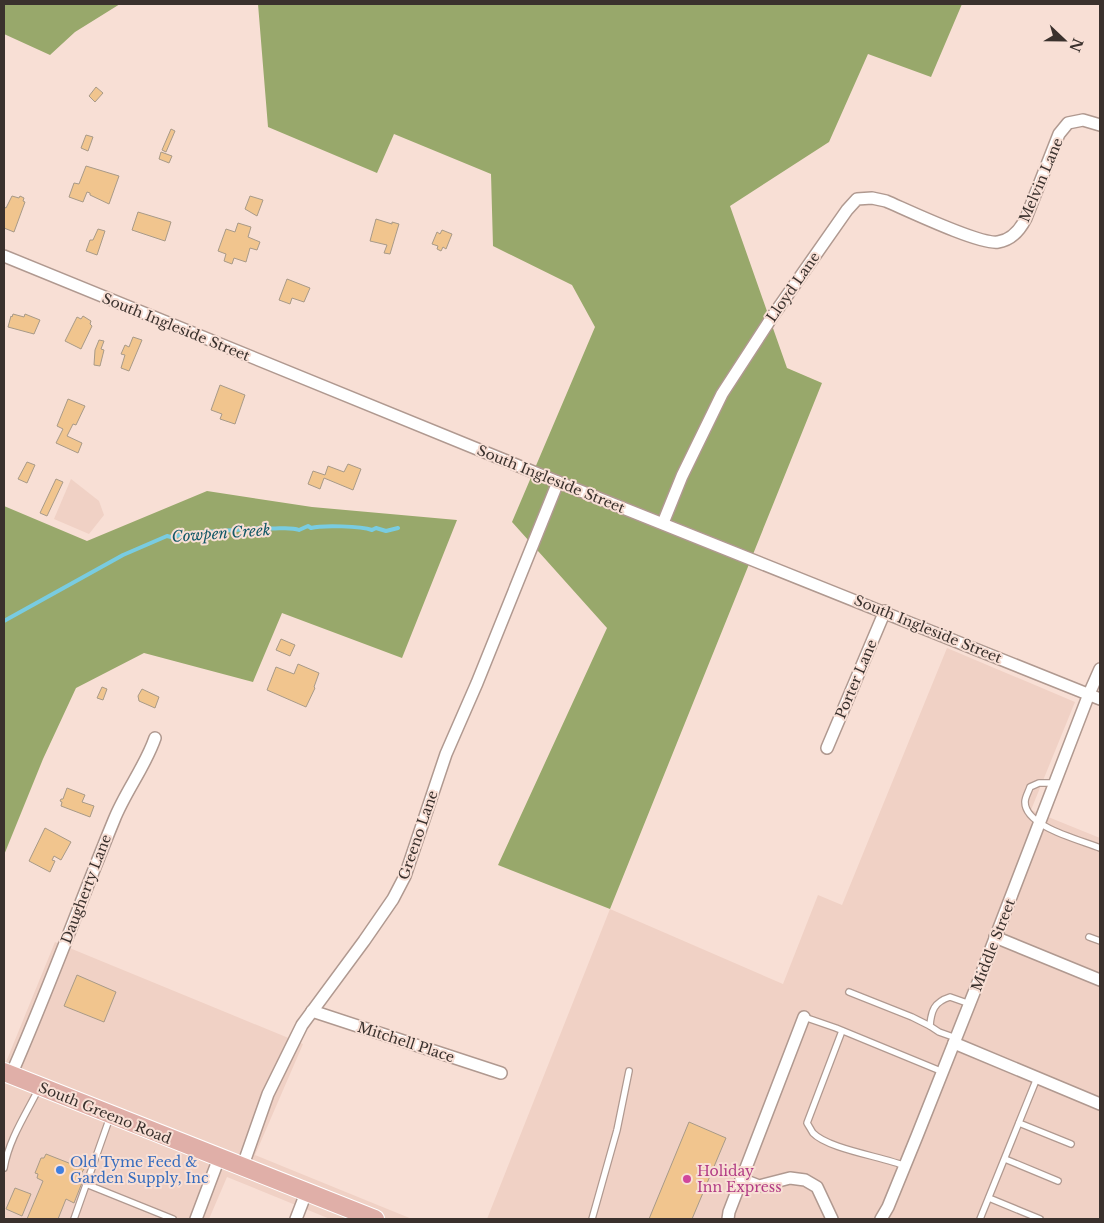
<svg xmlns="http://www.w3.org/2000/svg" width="1104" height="1223" font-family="'Libre Baskerville',serif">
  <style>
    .built { fill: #f0d1c5 }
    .forest { fill: #98a86b }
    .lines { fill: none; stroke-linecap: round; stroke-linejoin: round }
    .stream { stroke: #79cce1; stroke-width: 4 }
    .building { fill: #f1c58e; stroke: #a89a88 }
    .lane-casing { stroke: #b09990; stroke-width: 8 }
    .street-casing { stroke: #b09990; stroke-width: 14 }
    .primary-casing { stroke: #fff; stroke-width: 20 }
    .lane { stroke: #fff; stroke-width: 5.5 }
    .street { stroke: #fff; stroke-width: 11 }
    .primary { stroke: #e0afa8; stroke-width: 18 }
    .shop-dot { fill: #3f7fe0; stroke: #f8dfd5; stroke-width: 2 }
    .hotel-dot { fill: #d1479c; stroke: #f8dfd5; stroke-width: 2 }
    .labels { text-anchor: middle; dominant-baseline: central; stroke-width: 4; stroke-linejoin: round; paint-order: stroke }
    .street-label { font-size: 14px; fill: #3a312d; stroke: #f8dfd5 }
    .shop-label { font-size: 14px; fill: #366cbe; stroke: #f8dfd5; text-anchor: start }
    .hotel-label { font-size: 14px; fill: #b23c85; stroke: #f8dfd5; text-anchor: start }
    .water-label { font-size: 15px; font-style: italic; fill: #115867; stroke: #f8dfd5 }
  </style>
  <rect width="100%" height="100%" fill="#f8dfd5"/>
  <g class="built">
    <path d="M71,479L99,501L104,515L89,534L54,519Z"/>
    <path d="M947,648L1075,702L1031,810L1100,838V1219H487L610,909L783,984L818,895L842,905Z"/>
    <path d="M55,942L303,1044L255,1155L412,1219H330L227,1177L209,1219H4V1061L6,1062Z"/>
  </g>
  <g class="forest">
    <path d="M4,4H120L75,32L50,55L4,34Z"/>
    <path d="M258,4H962L931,77L868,54L829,142L730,206L787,368L822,383L610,909L498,865L607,628L512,522L595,327L572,285L493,246L491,174L394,134L377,173L268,127Z"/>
    <path d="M207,491L312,507L457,520L402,658L282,613L253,682L144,653L76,688L43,759L4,855V506L87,541Z"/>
  </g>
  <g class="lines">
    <path class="stream" d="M4,621L123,555L167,536L171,537L191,533L263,528C275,530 289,526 299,530L308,526L311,528C322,525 361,526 372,530L376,528L386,531L398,528"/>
  </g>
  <g class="building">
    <path d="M96,87L103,93L95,102L89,96Z"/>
    <path d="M171,129L175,131L166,152L162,150Z"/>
    <path d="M86,135L93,137L88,151L81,148Z"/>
    <path d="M161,152L172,156L169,163L159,159Z"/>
    <path d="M86,166L119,176L109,204L90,195V193L87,192L83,202L69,197L74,183L79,184Z"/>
    <path d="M12,196L19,198L20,196L24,198L23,201L25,202L14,232L4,228V207L6,208Z"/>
    <path d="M250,196L263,200L257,216L245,209Z"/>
    <path d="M138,212L171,222L165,241L132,230Z"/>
    <path d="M376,219L392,224V222L399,224L390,254L384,253L387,245L370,241Z"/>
    <path d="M238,223L251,227L248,237L260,242L257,250L250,248L246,262L234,258L232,264L224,261L226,254L218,251L226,229L235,232Z"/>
    <path d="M98,229L105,231L97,255L86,251L90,240H93Z"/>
    <path d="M442,230L452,234L446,249L443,247L441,251L437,249L438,246L432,244L437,232L440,234Z"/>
    <path d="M287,279L310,288L304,302L292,298L290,304L279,300Z"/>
    <path d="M13,314L24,317L25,314L40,320L34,334L8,327L11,316L12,317Z"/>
    <path d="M83,316L91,321L90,324L92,326L81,349L65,341L77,317L81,319Z"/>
    <path d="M133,337L142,340L129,371L121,368L125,355L121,354L125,345L129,347Z"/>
    <path d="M99,340L104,341L101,349L104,350L100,366L94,365L95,350Z"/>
    <path d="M220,385L245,395L235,424L220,419L222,414L211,410Z"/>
    <path d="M68,399L85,406L76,425L73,424L67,436L82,443L78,453L56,443L63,429L57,426Z"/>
    <path d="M27,462L35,465L27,483L18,479Z"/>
    <path d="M348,464L361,469L353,490L324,478L320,489L308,484L313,471L325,475L328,466L344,472Z"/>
    <path d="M56,479L63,482L47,516L40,513Z"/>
    <path d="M281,639L295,645L290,656L276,650Z"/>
    <path d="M298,664L319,673L314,687L315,688L306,707L267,690L276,667L294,674Z"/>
    <path d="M102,687L107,689L103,700L97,698Z"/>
    <path d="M142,689L159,697L155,708L139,701L138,696Z"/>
    <path d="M67,788L85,795L82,802L94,806L90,817L61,806L62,802L60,801L61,799H63Z"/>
    <path d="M45,828L71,842L61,860L54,856L52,860L55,861L50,872L29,861Z"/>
    <path d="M77,975L116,992L104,1022L64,1006Z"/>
    <path d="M689,1122L726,1138L692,1219H649Z"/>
    <path d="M46,1154L84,1169L81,1174L85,1175L74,1203L66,1199L58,1219H27L43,1181L37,1178L38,1174L35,1173L41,1158H44Z"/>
    <path d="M15,1188L31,1194L22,1216L6,1209Z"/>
  </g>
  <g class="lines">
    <g class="lane-casing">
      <g id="lane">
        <path d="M1055,783H1039L1030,787C1029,791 1025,797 1025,802C1025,827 1081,840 1100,848"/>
        <path d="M1089,937L1100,941"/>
        <path d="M849,992L912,1017L930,1026"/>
        <path d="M804,1017L836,1028L943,1072"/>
        <path d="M842,1031L807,1123C809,1126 811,1130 813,1133C828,1149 884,1157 905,1166"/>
        <path d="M956,1038L939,1032L930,1026C931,1011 934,1002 950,997L970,1004"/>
        <path d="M1019,1123L1071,1144"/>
        <path d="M1005,1159L1058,1181"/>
        <path d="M4,1168C9,1139 26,1114 39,1088"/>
        <path d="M86,1184L173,1219"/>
        <path d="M989,1198L1040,1219"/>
        <path d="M74,1219L110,1117"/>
        <path d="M592,1219L617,1130L629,1071"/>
        <path d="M980,1219L1037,1078"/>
      </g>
    </g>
    <g class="street-casing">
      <g id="street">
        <path d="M4,256L558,482L1100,699"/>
        <path d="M663,523L682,476L722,394L772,317L847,210L857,199L872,198L886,201C907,210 980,245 998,242C1012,240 1020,230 1026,218L1059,134L1068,123L1083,120L1100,125"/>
        <path d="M827,748L885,611"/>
        <path d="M995,937L1100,980"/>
        <path d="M312,1011L501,1073"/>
        <path d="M954,1043L1100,1104"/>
        <path d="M11,1075C48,991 79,905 114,820C125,792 145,767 155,738"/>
        <path d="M242,1168L268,1094L302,1025L364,941L393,899L405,876L446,754L477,683L558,482"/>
        <path d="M741,1179L759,1186L790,1178L805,1180L817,1187L832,1219"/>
        <path d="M196,1219L219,1158"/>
        <path d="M296,1219L306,1193"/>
        <path d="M728,1219L729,1212L804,1017"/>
        <path d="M881,1219L888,1207L917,1136L979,980L1089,694L1100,669"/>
      </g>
    </g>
    <g class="primary-casing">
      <path id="primary" d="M4,1072L375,1219"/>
    </g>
    <use href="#lane" class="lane"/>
    <use href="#street" class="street"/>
    <use href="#primary" class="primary"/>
  </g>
  <circle class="shop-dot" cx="60" cy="1170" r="5"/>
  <circle class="hotel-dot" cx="687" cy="1179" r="5"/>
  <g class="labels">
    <g class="street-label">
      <text transform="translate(1041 180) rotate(-67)">Melvin Lane</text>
      <text transform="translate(793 287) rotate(-55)">Lloyd Lane</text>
      <text transform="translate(176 327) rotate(22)">South Ingleside Street</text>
      <text transform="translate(551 479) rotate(22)">South Ingleside Street</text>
      <text transform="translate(928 629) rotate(22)">South Ingleside Street</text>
      <text transform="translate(856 679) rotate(-67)">Porter Lane</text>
      <text transform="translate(418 835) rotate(-71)">Greeno Lane</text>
      <text transform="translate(86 889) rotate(-69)">Daugherty Lane</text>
      <text transform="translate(993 945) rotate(-69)">Middle Street</text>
      <text transform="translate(406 1042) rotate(18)">Mitchell Place</text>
      <text transform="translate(105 1113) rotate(22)">South Greeno Road</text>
    </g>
    <g class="shop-label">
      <text x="70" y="1162">Old Tyme Feed &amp;<tspan x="70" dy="16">Garden Supply, Inc</tspan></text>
    </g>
    <g class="hotel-label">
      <text x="697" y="1171">Holiday<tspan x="697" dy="16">Inn Express</tspan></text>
    </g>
    <g class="water-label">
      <text transform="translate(221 533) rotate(-4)">Cowpen Creek</text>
    </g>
  </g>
  <rect width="1104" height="1223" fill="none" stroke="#3a312d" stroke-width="10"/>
  <g transform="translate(1064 40) rotate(112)" stroke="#f8dfd5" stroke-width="4" paint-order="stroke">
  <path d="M0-4L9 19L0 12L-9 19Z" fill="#3a312d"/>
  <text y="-8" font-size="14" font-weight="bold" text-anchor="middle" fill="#3a312d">N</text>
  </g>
</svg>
